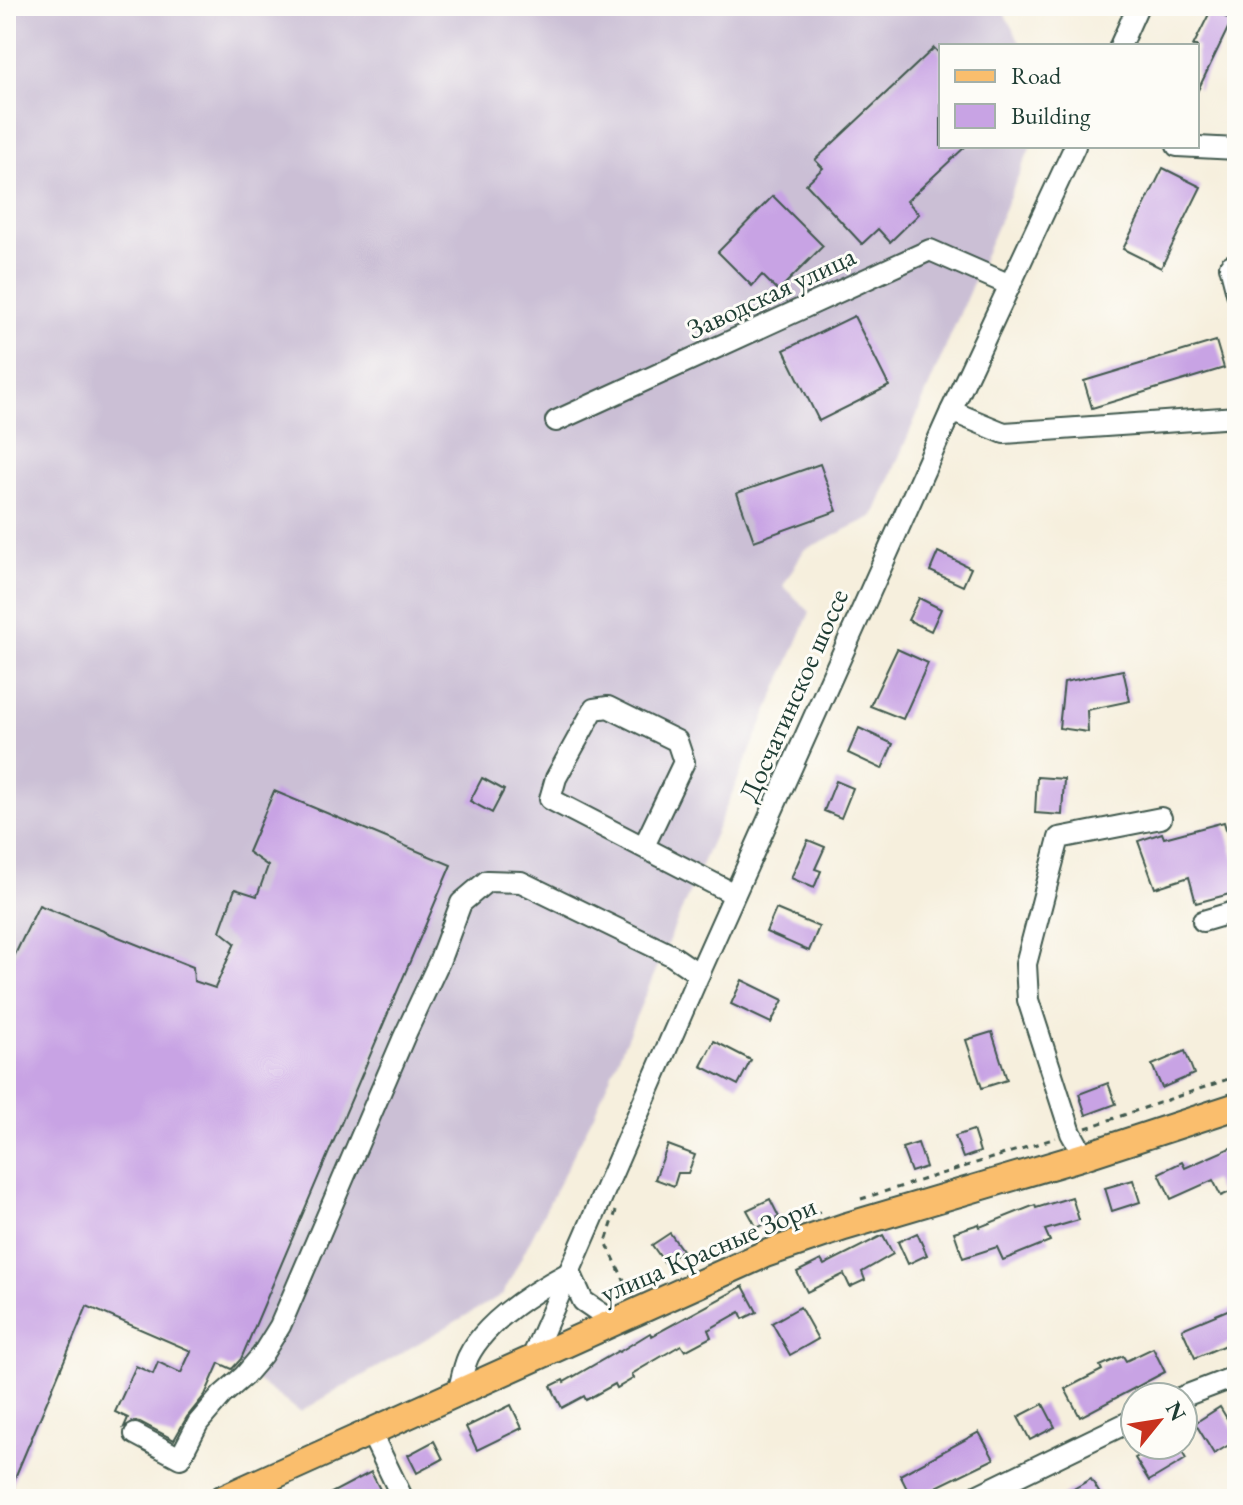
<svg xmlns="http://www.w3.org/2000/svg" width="1243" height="1505" font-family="'EB Garamond',serif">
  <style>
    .industrial { fill: #cbbfd5 }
    .building { fill: #c8a3e4 }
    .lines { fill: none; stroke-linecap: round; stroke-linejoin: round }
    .minor-casing { stroke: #3f584d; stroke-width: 24 }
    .major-casing { stroke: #3f584d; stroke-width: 30 }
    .path { stroke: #3f584d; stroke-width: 3; stroke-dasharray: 6 6; stroke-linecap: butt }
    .minor { stroke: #fff; stroke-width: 20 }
    .major { stroke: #fabe6d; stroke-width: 26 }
    .labels { text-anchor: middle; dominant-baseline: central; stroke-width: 6; stroke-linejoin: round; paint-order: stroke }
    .street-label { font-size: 28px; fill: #1f3d34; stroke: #fdfcf7 }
  </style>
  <rect width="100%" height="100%" fill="#fdfcf7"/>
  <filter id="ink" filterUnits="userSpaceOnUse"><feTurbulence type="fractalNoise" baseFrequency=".0125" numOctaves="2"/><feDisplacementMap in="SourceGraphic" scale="16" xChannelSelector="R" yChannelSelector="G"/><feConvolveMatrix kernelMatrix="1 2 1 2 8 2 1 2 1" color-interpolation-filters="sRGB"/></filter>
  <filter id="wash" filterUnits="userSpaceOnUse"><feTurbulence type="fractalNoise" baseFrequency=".006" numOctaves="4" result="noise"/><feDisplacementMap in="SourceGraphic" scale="32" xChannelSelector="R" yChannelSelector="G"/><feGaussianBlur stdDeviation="1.8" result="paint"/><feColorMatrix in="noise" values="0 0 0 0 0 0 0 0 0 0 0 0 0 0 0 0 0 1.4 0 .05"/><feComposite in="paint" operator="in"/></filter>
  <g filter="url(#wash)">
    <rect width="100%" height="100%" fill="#f6efdd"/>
    <path class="industrial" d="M6,6H1000L1022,46H941V146H1031L874,516L804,550L783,586L810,612L595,1112L503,1294L300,1412L226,1358L76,1295L6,1462Z"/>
    <g id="blocks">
      <g class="building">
        <path d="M1211,10L1232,20L1197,92V46H1193Z"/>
        <path d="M934,48L941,55V146H966L907,201L919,214L890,242L878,229L862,244L806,184L823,168L815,160Z"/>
        <path d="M1163,168L1201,187L1161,268L1123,249Z"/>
        <path d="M773,196L823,246L778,291L762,275L752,286L718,252Z"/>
        <path d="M854,316L889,386L819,421L784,350Z"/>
        <path d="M1216,341L1224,368L1092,408L1084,381Z"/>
        <path d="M820,464L837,511L754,541L737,493Z"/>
        <path d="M938,552L971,568L963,586L930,571Z"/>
        <path d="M919,598L941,609L931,631L908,620Z"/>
        <path d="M897,649L928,663L903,719L870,706Z"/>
        <path d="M1123,670L1130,701L1087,710L1088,732L1059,728L1064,682Z"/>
        <path d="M859,728L893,744L882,769L848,753Z"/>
        <path d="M1037,777L1064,779L1062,815L1035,813Z"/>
        <path d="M482,778L504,790L492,813L470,801Z"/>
        <path d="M836,781L853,788L841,818L824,811Z"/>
        <path d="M274,791L451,865L241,1359L232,1369L219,1363L205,1395L187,1417L174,1440L140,1422L134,1421L124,1427L128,1418L115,1412L136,1366L153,1374L158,1362L181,1373L191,1351L87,1306L6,1499V973L39,905L193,967L194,981L215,988L235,943L220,931L235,889L257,896L268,866L248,852Z"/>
        <path d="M1224,822L1237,868V892L1196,903L1189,877L1155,888L1138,841L1162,833L1164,838Z"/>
        <path d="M808,840L825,847L815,869L821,871L814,888L791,878Z"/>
        <path d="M776,909L819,927L809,951L766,932Z"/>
        <path d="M742,980L783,1000L771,1023L731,1004Z"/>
        <path d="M992,1032L1007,1080L982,1088L966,1040Z"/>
        <path d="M714,1041L751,1060L738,1085L701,1066Z"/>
        <path d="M1185,1051L1194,1074L1162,1088L1152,1065Z"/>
        <path d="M1108,1083L1116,1104L1086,1115L1079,1094Z"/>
        <path d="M973,1130L980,1152L963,1158L955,1136Z"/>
        <path d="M918,1143L926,1167L911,1172L902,1148Z"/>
        <path d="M668,1145L695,1155L688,1173H678L674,1186L655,1179Z"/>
        <path d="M1237,1145V1189L1221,1196L1213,1180L1171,1199L1159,1173L1182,1162L1185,1168Z"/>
        <path d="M1133,1180L1140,1202L1112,1211L1105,1188Z"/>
        <path d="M1072,1197L1079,1220L1045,1230L1050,1241L1003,1260L997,1247L963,1258L954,1232L979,1224L980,1227L1035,1205L1036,1208Z"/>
        <path d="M770,1199L779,1217L757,1228L747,1210Z"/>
        <path d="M670,1233L682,1250L664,1262L652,1245Z"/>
        <path d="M917,1233L927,1255L908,1264L898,1242Z"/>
        <path d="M883,1235L893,1254L862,1272L865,1280L850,1287L844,1274L807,1292L797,1272L821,1260L824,1265Z"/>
        <path d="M743,1286L757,1312L743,1319L740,1312L708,1330L711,1337L685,1351L681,1345L632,1374L634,1378L617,1388L615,1384L586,1400L584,1396L562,1408L551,1386L563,1380L564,1382L618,1351L619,1352L650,1333L652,1336Z"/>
        <path d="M1237,1306V1340L1195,1358L1182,1329Z"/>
        <path d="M800,1307L818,1339L790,1355L772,1323Z"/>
        <path d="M1153,1348L1165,1372L1080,1417L1065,1389L1102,1370L1100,1366L1123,1356L1126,1361Z"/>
        <path d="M1043,1404L1055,1427L1030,1440L1018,1417Z"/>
        <path d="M511,1405L522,1428L477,1450L466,1427Z"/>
        <path d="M1220,1407L1237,1435V1440L1214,1454L1195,1423Z"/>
        <path d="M979,1432L994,1459L912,1499L900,1475Z"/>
        <path d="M434,1441L443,1459L417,1473L408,1455Z"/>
        <path d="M1158,1445H1178L1186,1459L1149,1481L1135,1458Z"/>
        <path d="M371,1472L385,1499H320Z"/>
        <path d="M1091,1479L1103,1499H1056Z"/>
      </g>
    </g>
  </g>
  <g filter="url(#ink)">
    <use href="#blocks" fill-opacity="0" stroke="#3f584d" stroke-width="2"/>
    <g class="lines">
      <g class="minor-casing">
        <g id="minor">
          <path d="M1120,46L1138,6"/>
          <path d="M1177,146L1237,149"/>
          <path d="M1237,263L1230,266L1237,293"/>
          <path d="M951,411L1004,433L1237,417"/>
          <path d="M556,421L930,250L1010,285"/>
          <path d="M644,846L684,762L677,741L608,707L594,709L556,778L550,799L734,894"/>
          <path d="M1203,921L1237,911"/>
          <path d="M1084,1156L1071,1133L1028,1000L1026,964L1059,838L1161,818"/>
          <path d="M531,1360L699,974L951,411L1075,146"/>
          <path d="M458,1394C461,1382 463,1368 468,1357C486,1320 536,1290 570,1272L583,1301L614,1322"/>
          <path d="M1182,1397L1237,1376"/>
          <path d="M371,1433L403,1499"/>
          <path d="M135,1434L180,1458L198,1423L222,1395L244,1376L262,1355L280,1326L404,1037L439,962L461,903L487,881L521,882L671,955L699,974"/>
          <path d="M970,1499L1135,1419"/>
        </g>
      </g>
      <g class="major-casing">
        <path id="major" d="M222,1499L765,1254L844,1227L1084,1156L1237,1106"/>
      </g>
      <g class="path">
        <path d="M1086,1128L1237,1076"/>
        <path d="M861,1199L1056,1138"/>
        <path d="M616,1211L606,1242L629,1291L631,1290"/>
        <path d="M804,1217L820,1212"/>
      </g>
      <use href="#minor" class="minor"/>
      <use href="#major" class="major"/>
    </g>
  </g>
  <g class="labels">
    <g class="street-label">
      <text transform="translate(771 292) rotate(-25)">Заводская улица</text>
      <text transform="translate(793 695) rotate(-66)">Досчатинское шоссе</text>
      <text transform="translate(708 1249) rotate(-23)">улица Красные Зори</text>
    </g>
  </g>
  <rect width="1243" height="1505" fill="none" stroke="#fdfcf7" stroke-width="32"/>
  <rect x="939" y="44" width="260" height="104" fill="#fdfcf7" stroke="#a4b0a9" stroke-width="2"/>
  <rect x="955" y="70" width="40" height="12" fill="#fabe6d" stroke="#a4b0a9" stroke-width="2"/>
  <text x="1011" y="84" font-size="24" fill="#1f3d34">Road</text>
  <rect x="955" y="104" width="40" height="24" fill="#c8a3e4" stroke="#a4b0a9" stroke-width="2"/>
  <text x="1011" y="124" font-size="24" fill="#1f3d34">Building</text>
  <g transform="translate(1159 1421) rotate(60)"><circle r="38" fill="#fdfcf7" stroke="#a4b0a9" stroke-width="2"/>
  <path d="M0-6L14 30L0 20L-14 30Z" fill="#c8321e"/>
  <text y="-12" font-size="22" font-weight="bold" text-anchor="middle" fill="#1f3d34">N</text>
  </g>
</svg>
